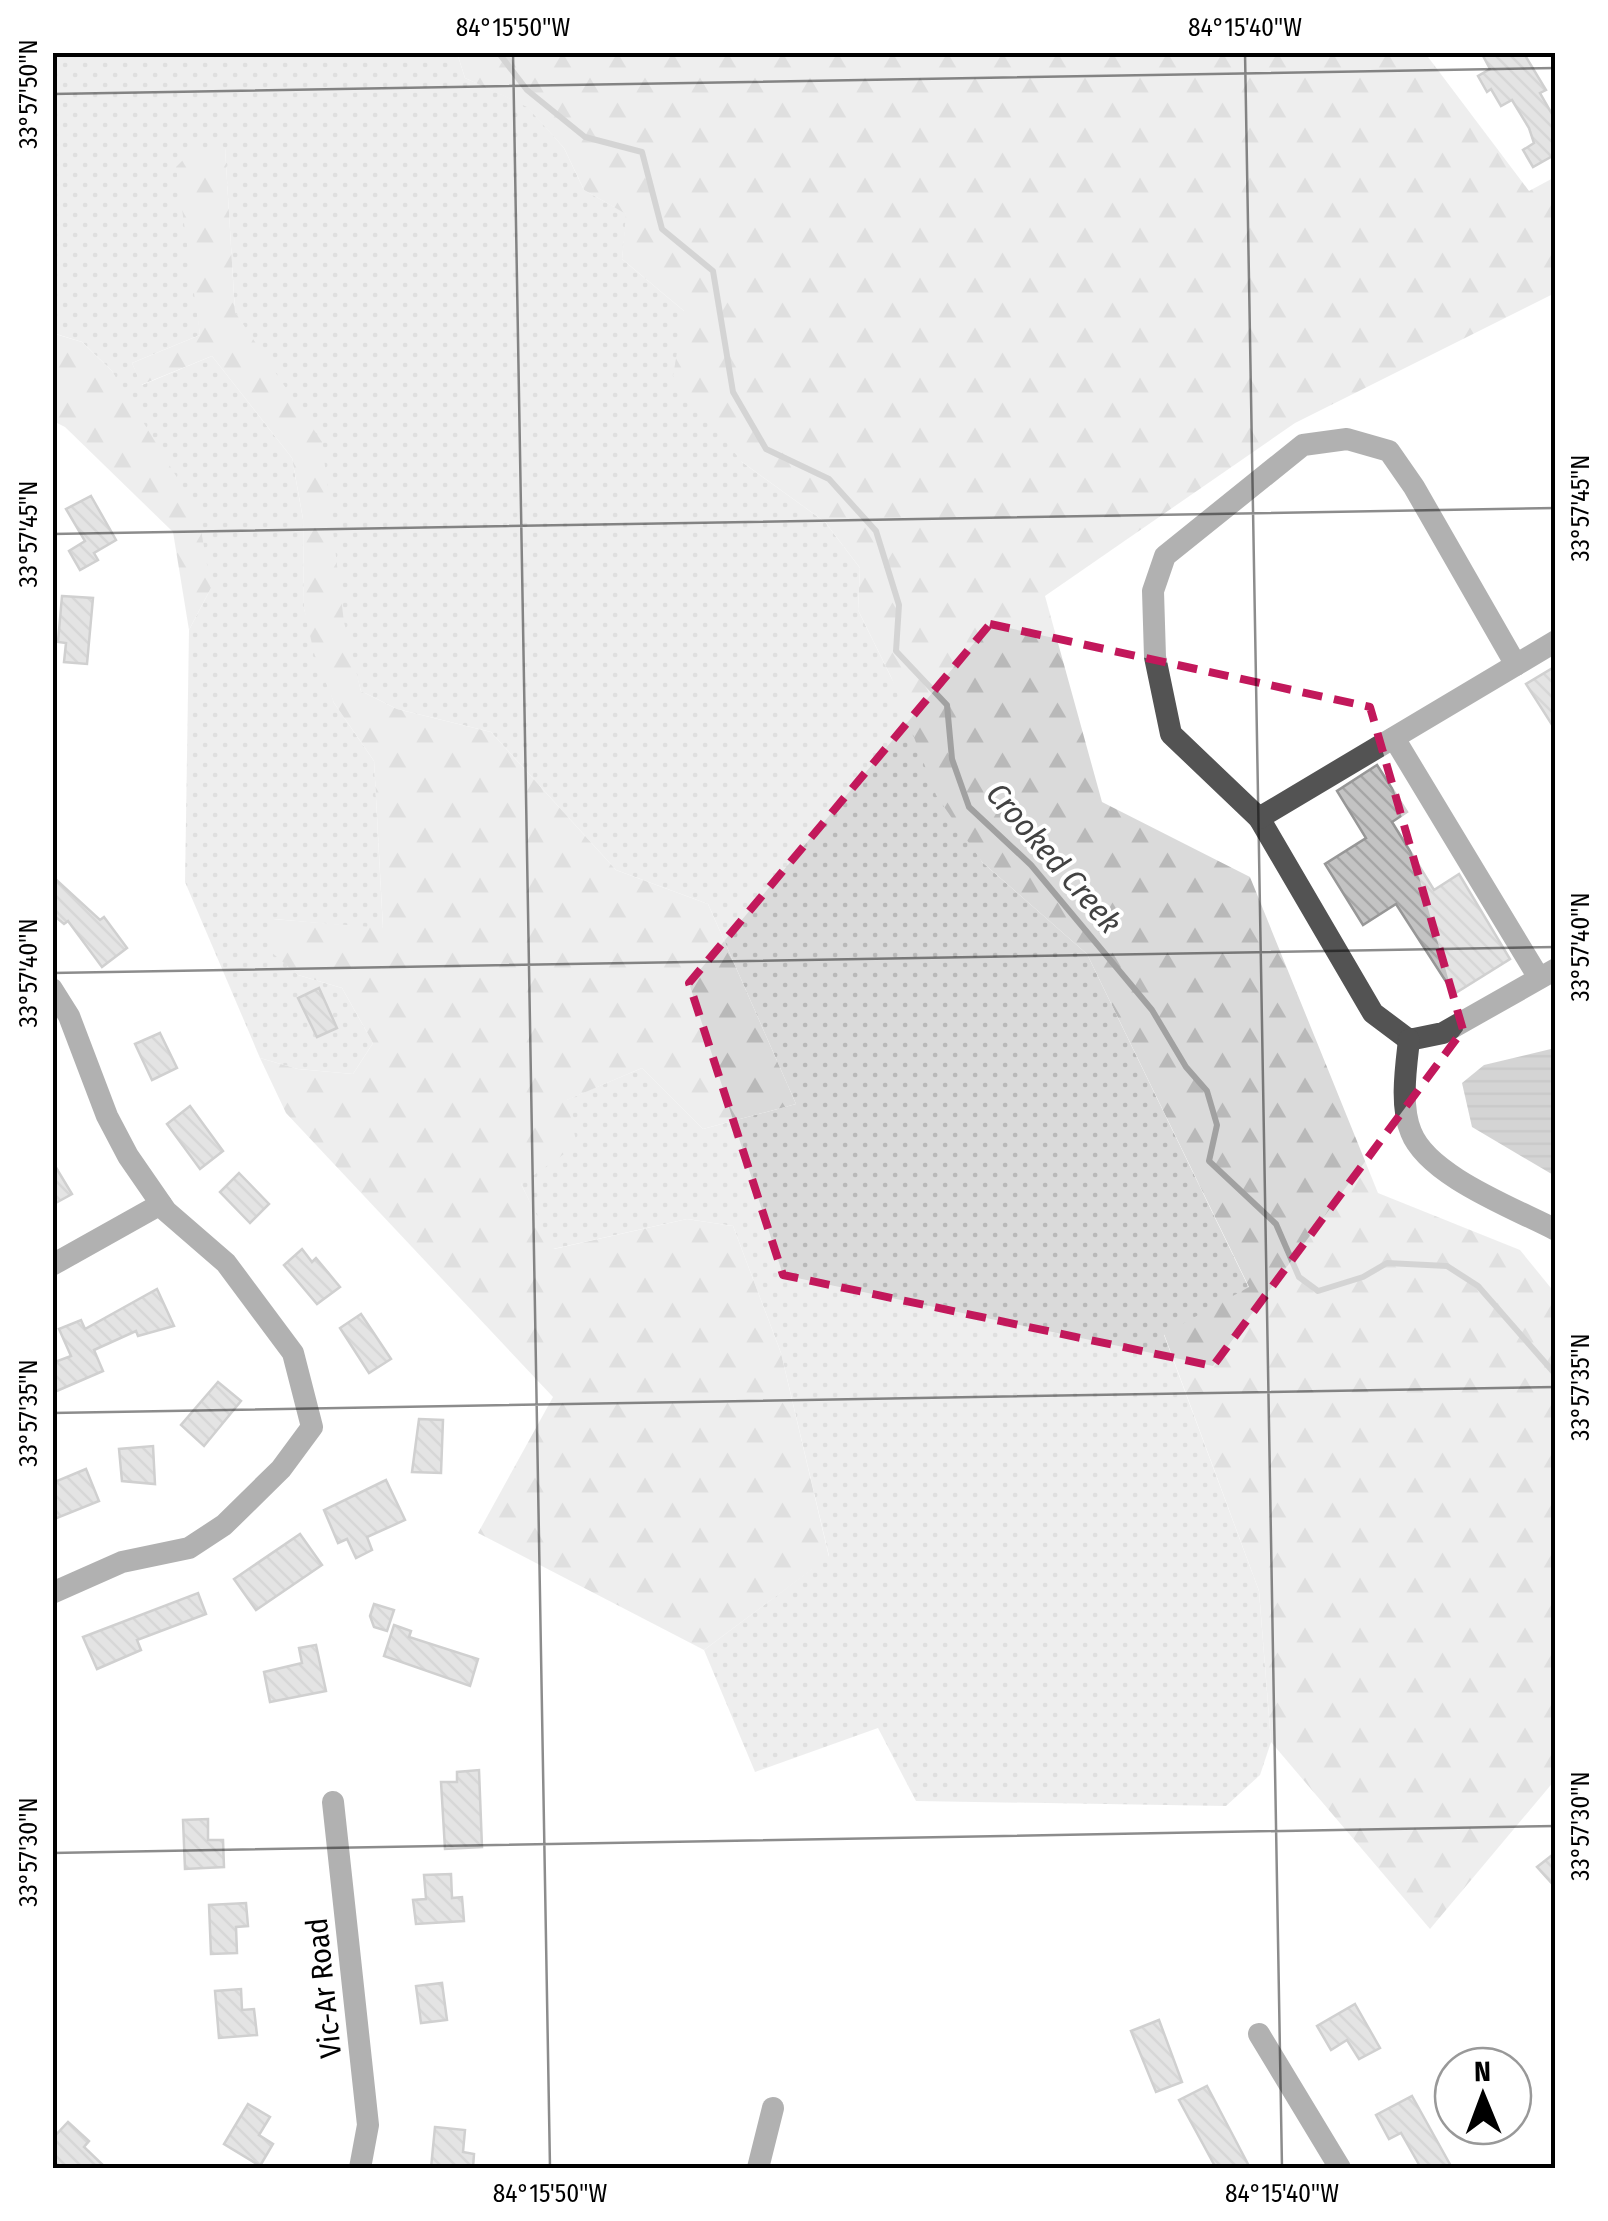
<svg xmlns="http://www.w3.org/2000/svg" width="1608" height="2221" font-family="'Fira Sans Condensed',sans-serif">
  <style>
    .grass { fill: url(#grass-dots) }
    .forest { fill: url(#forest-firs) }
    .water { fill: url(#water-rules) }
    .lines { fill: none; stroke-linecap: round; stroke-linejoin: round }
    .stream { stroke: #a1a1a1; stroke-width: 6 }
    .building { fill: url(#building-back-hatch); stroke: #979797; stroke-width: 2.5 }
    .minor { stroke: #535353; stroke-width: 22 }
    .marked { fill: none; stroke: #c2185b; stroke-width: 8; stroke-dasharray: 20 12; stroke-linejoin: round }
    .ticks { fill: none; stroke: #000; stroke-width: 2.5; stroke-opacity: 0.45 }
    .labels { text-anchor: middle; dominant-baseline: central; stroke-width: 8; stroke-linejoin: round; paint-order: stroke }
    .street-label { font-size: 30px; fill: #000; stroke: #fff }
    .water-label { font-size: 32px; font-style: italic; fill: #424242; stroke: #fff }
    .neatline { fill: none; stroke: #000; stroke-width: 4 }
    .ticks-label { font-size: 25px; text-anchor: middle; fill: #000 }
  </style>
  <defs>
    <pattern id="grass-dots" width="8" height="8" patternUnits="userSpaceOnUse" patternTransform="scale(2.5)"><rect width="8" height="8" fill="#dadada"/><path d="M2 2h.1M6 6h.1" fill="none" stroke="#b9b9b9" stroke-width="1.8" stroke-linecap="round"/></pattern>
    <pattern id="forest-firs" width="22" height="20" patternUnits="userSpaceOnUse" patternTransform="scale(2.5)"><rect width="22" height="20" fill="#dadada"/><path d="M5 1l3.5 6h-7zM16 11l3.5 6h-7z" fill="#b9b9b9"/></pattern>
    <pattern id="water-rules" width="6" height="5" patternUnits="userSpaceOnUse" patternTransform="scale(2.5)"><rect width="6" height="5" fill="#a1a1a1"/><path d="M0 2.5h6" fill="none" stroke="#898989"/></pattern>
    <pattern id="building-back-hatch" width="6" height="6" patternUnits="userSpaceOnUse" patternTransform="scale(2.5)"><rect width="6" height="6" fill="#c3c3c3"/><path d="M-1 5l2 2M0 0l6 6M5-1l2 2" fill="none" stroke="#a6a6a6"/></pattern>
  </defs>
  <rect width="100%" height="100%" fill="#fff"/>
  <path class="grass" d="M53,53H457L465,78L527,106L564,148L584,190L627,214L622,259L684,311L742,462L825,522L860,568L858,610L982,862L1087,954L1249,1288L1164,1335L1259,1591L1271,1742L1260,1775L1226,1806L916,1801L878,1728L755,1772L704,1650L829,1556L781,1353L733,1226L687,1219L553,1249L521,1184L566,1100L642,1068L703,1129L796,1104L708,904L616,870L491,732L397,709L361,691L271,371L235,312L225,148L194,276L200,335L132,363L142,385L212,356L292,458L303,519L304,609L334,703L374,761L383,929L274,919L298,975L342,988L373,1043L353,1074L298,1069L260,1058L185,882L189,630L211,588L112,371L82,342L53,333Z"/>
  <g class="forest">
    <path d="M457,53H1425L1529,191L1555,177V293L1295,423L1045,596L1102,802L1250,877L1378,1193L1520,1250L1555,1293V1780L1430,1929L1271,1742L1259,1591L1164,1334L1249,1287L1087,954L982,862L936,795L891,677L858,610L860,568L825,522L742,462L673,376L684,311L622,259L626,214L584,190L564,148L527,107L465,78Z"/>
    <path d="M225,147L235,312L322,442L344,622L361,691L397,709L491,732L616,870L708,904L796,1104L703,1129L642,1068L567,1100L577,1145L521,1184L554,1249L687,1219L733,1226L781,1353L829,1557L704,1650L478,1533L553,1397L286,1113L260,1058L298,1069L353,1074L373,1043L342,988L298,975L270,951L273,919L383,928L374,761L334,703L314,653L304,609L303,519L292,458L212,356L141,385L132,363L200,335L176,167L193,150Z"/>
    <path d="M52,333L82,342L112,371L198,512L211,588L189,630L173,532L65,427L53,421Z"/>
  </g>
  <path class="water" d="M1555,1048H1556L1555,1176L1472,1127L1462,1083L1484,1065Z"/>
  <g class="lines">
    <path class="stream" d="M498,52L527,90L585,137L642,152L662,229L713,271L733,392L766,449L829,479L876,531L899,605L896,651L947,705L952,759L969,807L1031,865L1152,1010L1186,1067L1207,1091L1217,1125L1209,1161L1276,1224L1299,1277L1318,1291L1363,1277L1387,1263L1447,1266L1478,1286L1556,1375"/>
  </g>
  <g class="building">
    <path d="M1481,52H1523L1546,90L1540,93L1556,121V154L1533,167L1523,150L1534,143L1529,128L1512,100L1501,106L1491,89L1487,92L1478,76L1490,69Z"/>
    <path d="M91,496L116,540L94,553L98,560L80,570L69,551L85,541L66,509Z"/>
    <path d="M62,596L93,598L87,664L64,662L66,643L58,642Z"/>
    <path d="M1556,666V731L1526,684Z"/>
    <path d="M1377,765L1407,812L1392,822L1434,890L1459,874L1510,959L1454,994L1396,904L1363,925L1325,864L1366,838L1337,791Z"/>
    <path d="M52,876L100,920L104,917L127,948L102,967L68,921L64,924L52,914Z"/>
    <path d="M319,988L337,1028L317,1037L298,998Z"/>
    <path d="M160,1033L177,1068L152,1080L135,1044Z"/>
    <path d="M190,1106L223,1151L200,1169L167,1124Z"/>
    <path d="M52,1161L72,1194L52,1205Z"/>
    <path d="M239,1173L269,1204L250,1223L220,1192Z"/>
    <path d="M302,1249L312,1262L316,1258L340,1287L317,1304L284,1265Z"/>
    <path d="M157,1289L174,1326L138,1336L136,1331L94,1350L103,1371L52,1393V1363L71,1356L59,1329L81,1320L85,1329Z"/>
    <path d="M361,1314L391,1359L369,1373L340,1328Z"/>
    <path d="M218,1382L241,1401L204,1446L181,1425Z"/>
    <path d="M419,1419L443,1420L441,1473L412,1472Z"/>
    <path d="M153,1446L155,1484L122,1481L119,1449Z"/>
    <path d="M86,1469L99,1501L52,1520V1483Z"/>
    <path d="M386,1480L405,1520L367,1537L372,1550L356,1558L347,1539L338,1543L324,1510Z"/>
    <path d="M300,1534L322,1565L256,1610L234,1579Z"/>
    <path d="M198,1593L206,1614L137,1640L141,1650L97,1669L83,1637Z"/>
    <path d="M374,1604L394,1610L387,1631L374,1627L370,1616Z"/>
    <path d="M394,1625L411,1631L409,1637L478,1659L470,1686L384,1656Z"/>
    <path d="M316,1645L326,1691L270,1702L264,1672L302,1663L299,1648Z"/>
    <path d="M479,1770L482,1847L445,1849L441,1782H457V1772Z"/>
    <path d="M208,1819V1840H223L224,1867L185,1869L183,1820Z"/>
    <path d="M1556,1852V1888L1537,1867Z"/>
    <path d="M451,1874L452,1898L462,1897L464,1921L416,1924L413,1900L426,1899L424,1875Z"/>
    <path d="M246,1903L248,1926L236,1927L237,1953L211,1954L209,1905Z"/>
    <path d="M442,1983L447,2020L421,2023L416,1986Z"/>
    <path d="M241,1989L242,2010L254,2009L257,2035L219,2038L215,1991Z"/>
    <path d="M1355,2004L1380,2048L1359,2059L1347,2040L1331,2050L1317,2026Z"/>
    <path d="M1159,2020L1182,2082L1156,2092L1131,2031Z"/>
    <path d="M1207,2086L1250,2168H1216L1179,2100Z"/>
    <path d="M1412,2096L1452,2168H1421L1401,2133L1389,2139L1376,2115Z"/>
    <path d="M248,2104L270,2117L259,2135L273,2144L260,2166L224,2144Z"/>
    <path d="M68,2122L89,2141L84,2147L106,2168H62L52,2160V2139Z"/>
    <path d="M435,2127L465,2130L463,2152L474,2154L473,2168H431Z"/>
  </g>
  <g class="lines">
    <g class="minor">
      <path d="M1516,665L1414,487L1389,451L1347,439L1303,445L1165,556L1153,591L1155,657L1171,734L1259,818L1373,1013L1409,1040L1443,1033L1556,969"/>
      <path d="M1394,738L1539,978"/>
      <path d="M1259,818L1556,641"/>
      <path d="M52,989L69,1016L107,1116L128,1156L166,1211L226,1263L293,1353L312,1427L281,1469L224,1525L189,1548L122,1562L52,1593"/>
      <path d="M1409,1040C1406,1067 1400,1106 1411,1132C1428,1176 1514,1208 1556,1230"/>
      <path d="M52,1265L161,1204"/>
      <path d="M333,1802L368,2125L360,2168"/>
      <path d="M1259,2034L1340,2168"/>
      <path d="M758,2168L773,2108"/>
    </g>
  </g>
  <path d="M0 0H1608V2221H0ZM990,624L1370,707L1463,1030L1213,1366L783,1275L689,983Z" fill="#fff" fill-opacity=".55" fill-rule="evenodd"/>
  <path class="marked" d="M990,624L1370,707L1463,1030L1213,1366L783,1275L689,983Z"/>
  <path class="ticks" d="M513,52L550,2168M1245,52L1282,2168M52,94L1556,68M52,534L1556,508M52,973L1556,947M52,1413L1556,1387M52,1853L1556,1826"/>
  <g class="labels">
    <g class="street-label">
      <text transform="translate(324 1988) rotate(-96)">Vic-Ar Road</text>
    </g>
    <g class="water-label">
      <text transform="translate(1054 858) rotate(49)">Crooked Creek</text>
    </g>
  </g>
  <rect width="1608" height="2221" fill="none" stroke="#ffffff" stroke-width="110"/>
  <g transform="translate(1483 2096) rotate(359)"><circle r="48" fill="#ffffff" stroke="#999999" stroke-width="2.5"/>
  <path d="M0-8L18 38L0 25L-18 38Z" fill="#000000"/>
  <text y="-15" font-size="28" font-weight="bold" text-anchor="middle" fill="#000000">N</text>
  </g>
  <rect x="55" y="55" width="1498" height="2111" class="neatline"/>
  <g class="ticks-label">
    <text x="513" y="36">84°15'50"W</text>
    <text x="1245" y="36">84°15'40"W</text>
    <text transform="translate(28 94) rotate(-90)" y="9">33°57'50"N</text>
    <text transform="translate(1580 508) rotate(-90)" y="9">33°57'45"N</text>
    <text transform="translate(28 534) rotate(-90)" y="9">33°57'45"N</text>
    <text transform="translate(1580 947) rotate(-90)" y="9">33°57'40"N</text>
    <text transform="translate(28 973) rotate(-90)" y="9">33°57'40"N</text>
    <text transform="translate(1580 1387) rotate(-90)" y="9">33°57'35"N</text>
    <text transform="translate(28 1413) rotate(-90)" y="9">33°57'35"N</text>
    <text transform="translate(1580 1826) rotate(-90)" y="9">33°57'30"N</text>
    <text transform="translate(28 1852) rotate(-90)" y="9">33°57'30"N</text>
    <text x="550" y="2202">84°15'50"W</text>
    <text x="1282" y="2202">84°15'40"W</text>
  </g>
</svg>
